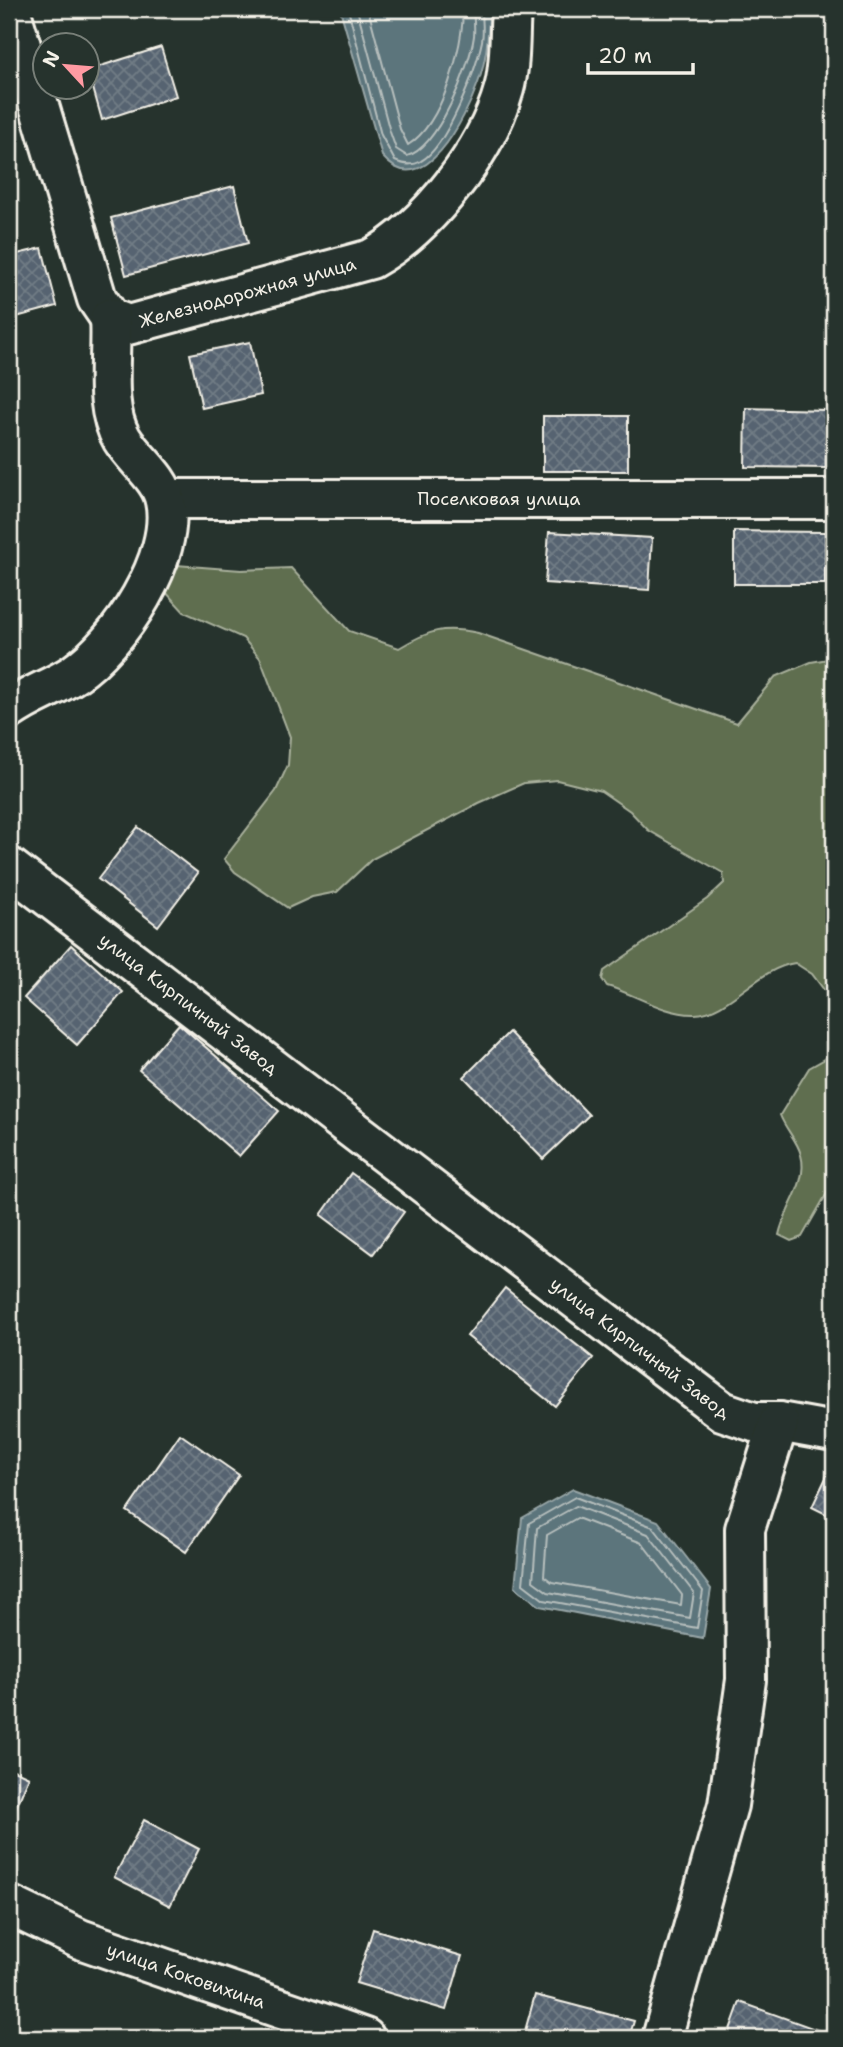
<svg xmlns="http://www.w3.org/2000/svg" width="843" height="2047" font-family="'Shantell Sans',sans-serif">
  <style>
    .green { fill: #5e6e50; stroke: #a9b09c; stroke-width: 2 }
    .water { fill: #5b747c; stroke: #98a6a7; stroke-width: 2 }
    .lines { fill: none; stroke-linecap: round; stroke-linejoin: round }
    .shore { stroke: #b7bfbd; stroke-width: 2 }
    .building { fill: url(#building-cross-hatch); stroke: #f4f1e8; stroke-width: 2 }
    .minor-casing { stroke: #f4f1e8; stroke-width: 44 }
    .minor { stroke: #26332d; stroke-width: 38 }
    .labels { text-anchor: middle; dominant-baseline: central; stroke-width: 7; stroke-linejoin: round; paint-order: stroke }
    .street-label { font-size: 18px; fill: #f4f1e8; stroke: #26332d }
  </style>
  <defs>
    <pattern id="building-cross-hatch" width="8" height="8" patternUnits="userSpaceOnUse" patternTransform="scale(1.75)"><rect width="8" height="8" fill="#576471"/><path d="M0 0l8 8M0 8l8-8" fill="none" stroke="#707b85"/></pattern>
  </defs>
  <rect width="100%" height="100%" fill="#26332d"/>
  <filter id="ink" filterUnits="userSpaceOnUse"><feTurbulence type="fractalNoise" baseFrequency=".0143" numOctaves="2"/><feDisplacementMap in="SourceGraphic" scale="14" xChannelSelector="R" yChannelSelector="G"/><feConvolveMatrix kernelMatrix="1 2 1 2 8 2 1 2 1" color-interpolation-filters="sRGB"/></filter>
  <g filter="url(#ink)">
    <g class="green">
      <path d="M176,565L241,570L291,568L349,631L399,648C429,630 443,626 478,633L737,723L775,677L811,662L834,658V1003L812,974L795,963C758,968 729,1013 695,1014C665,1015 635,994 607,986L602,979L604,971L707,899L724,883L723,873L648,830L630,811L601,791L557,780L524,783L479,803L372,859L337,892L312,897L288,908L235,872L224,859L276,791L288,765L290,737L260,658L243,638L184,612L163,589L165,576Z"/>
      <path d="M834,1054V1181L802,1237L791,1241L779,1235C784,1209 809,1182 801,1155C798,1141 785,1129 780,1115L809,1068Z"/>
    </g>
    <g class="water">
      <path d="M340,9H489C489,34 487,59 478,83C466,117 423,205 382,156Z"/>
      <path d="M573,1489L658,1521L711,1589L703,1638L540,1606L515,1587L522,1518Z"/>
    </g>
    <g class="lines">
      <g class="shore">
        <path d="M348,9L381,135L395,161C404,165 413,166 421,161C447,147 476,70 482,41C484,31 482,19 482,9"/>
        <path d="M357,9L390,132L396,149L407,156C438,148 470,66 474,36C475,27 473,18 474,9"/>
        <path d="M368,9L400,129L408,145C443,123 463,48 463,9"/>
        <path d="M575,1497L653,1527L703,1591L697,1628L544,1600L523,1584L529,1523Z"/>
        <path d="M576,1506L648,1534L694,1593L690,1618L548,1592L533,1581L537,1528Z"/>
        <path d="M577,1518L642,1543L682,1595L681,1605L552,1582L544,1576L547,1535Z"/>
      </g>
    </g>
    <g class="building">
      <path d="M161,47L176,96L102,120L88,70Z"/>
      <path d="M234,186L248,243L126,275L111,218Z"/>
      <path d="M42,248L57,306L9,319V256Z"/>
      <path d="M250,342L261,395L202,408L190,354Z"/>
      <path d="M746,408L827,410L826,468L745,467Z"/>
      <rect x="543" y="416" width="85" height="55"/>
      <path d="M734,531L825,532V584H734Z"/>
      <path d="M549,532L652,538L649,590L545,583Z"/>
      <path d="M138,827L198,873L158,926L98,879Z"/>
      <path d="M71,945L123,992L77,1045L24,998Z"/>
      <path d="M179,1024L279,1111L239,1156L139,1070Z"/>
      <path d="M509,1032L589,1115L543,1159L464,1077Z"/>
      <path d="M351,1173L404,1212L373,1254L321,1215Z"/>
      <path d="M505,1288L593,1358L555,1406L467,1336Z"/>
      <path d="M180,1434L239,1475L186,1552L127,1511Z"/>
      <path d="M833,1463H834V1518L812,1507Z"/>
      <path d="M9,1768L29,1777L9,1824Z"/>
      <path d="M144,1820L199,1849L170,1906L114,1877Z"/>
      <path d="M373,1929L462,1956L446,2010L356,1983Z"/>
      <path d="M535,1995L634,2021L629,2038H523Z"/>
      <path d="M740,2002L829,2034L827,2038H727Z"/>
    </g>
    <g class="lines">
      <g class="minor-casing">
        <g id="minor">
          <path id="s1" d="M10,9L97,299L110,318L128,325L371,259C427,228 487,151 504,89C511,64 509,34 511,9"/>
          <path id="s2" d="M165,499H834"/>
          <path d="M9,710C29,695 53,688 74,674C119,644 177,556 165,501C161,478 134,459 122,439C102,405 113,356 110,318"/>
          <path id="s3" d="M9,867L722,1411L754,1422H779L834,1432"/>
          <path id="s4" d="M9,1905L80,1939L365,2038"/>
          <path d="M662,2038L728,1805L746,1680L745,1529L779,1422"/>
        </g>
      </g>
      <use href="#minor" class="minor"/>
    </g>
  </g>
  <g class="labels">
    <g class="street-label">
      <text stroke="none"><textPath href="#s1" startOffset="469">Железнодорожная улица</textPath></text>
      <text stroke="none"><textPath href="#s2" startOffset="334">Поселковая улица</textPath></text>
      <text stroke="none"><textPath href="#s3" startOffset="226">улица Кирпичный Завод</textPath></text>
      <text stroke="none"><textPath href="#s3" startOffset="793">улица Кирпичный Завод</textPath></text>
      <text stroke="none"><textPath href="#s4" startOffset="191">улица Коковихина</textPath></text>
    </g>
  </g>
  <rect width="843" height="2047" fill="none" stroke="#26332d" stroke-width="35"/>
  <rect x="18" y="18" width="808" height="2012" fill="none" stroke="#f4f1e8" stroke-width="2.5" filter="url(#ink)"/>
  <g transform="translate(66 66) rotate(296)"><circle r="33" fill="#26332d" stroke="#787f78" stroke-width="2"/>
  <path d="M0-5L12 26L0 18L-12 26Z" fill="#ff9aa2"/>
  <text y="-10" font-size="19" font-weight="bold" text-anchor="middle" fill="#f4f1e8">N</text>
  </g>
  <path d="M588 63v10h105v-10" fill="none" stroke="#f4f1e8" stroke-width="3.5"/>
  <text x="598" y="63" font-size="21" fill="#f4f1e8" stroke="#26332d" stroke-width="5" paint-order="stroke">20 m</text>
</svg>
